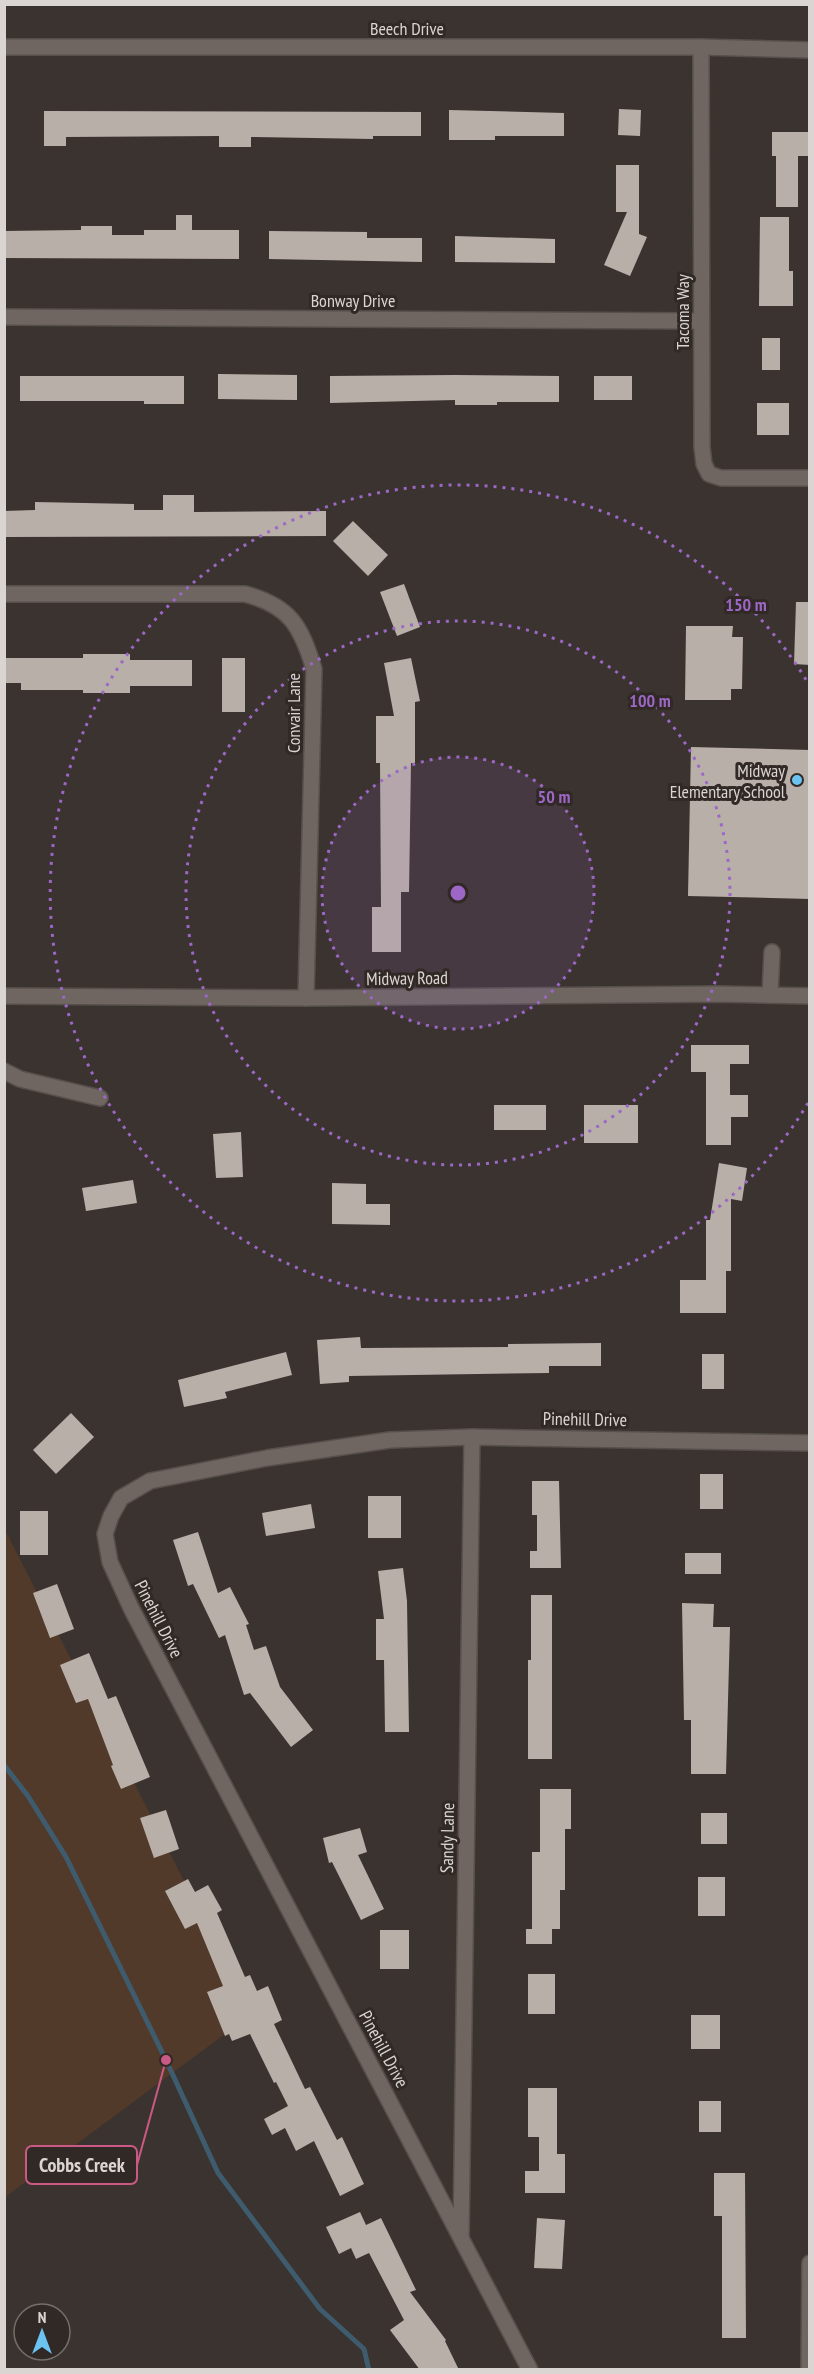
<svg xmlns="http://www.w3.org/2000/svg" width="814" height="2374" font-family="'PT Sans Narrow',sans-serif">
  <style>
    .green { fill: #523a2b }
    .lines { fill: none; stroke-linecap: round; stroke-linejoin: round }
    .stream { stroke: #3e5c6d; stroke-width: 5 }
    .building { fill: #b9afa9 }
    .minor-casing { stroke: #564f4b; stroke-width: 18 }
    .minor { stroke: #6f6661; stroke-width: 15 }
    .ring { fill: none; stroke: #9c67c6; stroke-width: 3; stroke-dasharray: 3 6 }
    .poi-dot { fill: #6bc3f2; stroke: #312925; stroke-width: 2 }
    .labels { text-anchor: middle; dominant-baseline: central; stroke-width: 6; stroke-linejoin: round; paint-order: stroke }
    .street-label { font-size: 18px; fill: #dad5d2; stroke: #312925 }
    .poi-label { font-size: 18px; fill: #dad5d2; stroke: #312925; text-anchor: end }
    .centre { fill: #9c67c6; stroke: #312925; stroke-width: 3 }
    .ring-label { font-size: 18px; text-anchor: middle; font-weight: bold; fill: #9c67c6; stroke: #312925; stroke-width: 6; stroke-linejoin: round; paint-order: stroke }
    .leader { fill: none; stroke: #ca5a85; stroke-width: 2 }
    .callout-dot { fill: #ca5a85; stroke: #312925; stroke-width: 2 }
    .callout { fill: #312925; stroke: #ca5a85; stroke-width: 2 }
    .callout-label { font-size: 20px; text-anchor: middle; font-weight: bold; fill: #dad5d2 }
  </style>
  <rect width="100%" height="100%" fill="#3b332f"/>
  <path class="green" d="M4,1528L252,2014L5,2197H4Z"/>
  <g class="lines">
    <path class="stream" d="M4,1765L28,1796L66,1857L166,2060L218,2173L320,2309L364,2349L369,2370"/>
  </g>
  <g class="building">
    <path d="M619,109L641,110L640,136L618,135Z"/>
    <path d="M449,110L564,113V136H495V140H449Z"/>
    <path d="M44,111L421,112V136H373V139L251,137V147H219V136L66,137V146H44Z"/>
    <path d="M772,132H810V156H798V207H776V156H772Z"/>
    <path d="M616,165H639V234L647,237L630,276L604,265L627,212H616Z"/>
    <path d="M176,215H192V230H239V259L4,258V231L81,230V226H112V235H144V230H176Z"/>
    <path d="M760,217H789V271H793V306H759Z"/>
    <path d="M269,231L367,232V238H422V262L269,259Z"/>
    <path d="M455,236L555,239V263L455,262Z"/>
    <rect x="762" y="338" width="18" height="32"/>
    <path d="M218,374L297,375V400L218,399Z"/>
    <path d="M455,375L559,376V402H497V405H455V400L330,403V376Z"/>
    <path d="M20,376H184V404H144V401H20Z"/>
    <rect x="594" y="376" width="38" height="24"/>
    <rect x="757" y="403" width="32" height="32"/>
    <path d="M163,495H194V512L326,511V536L4,537V511L35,510V502L134,504V510H163Z"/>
    <path d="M353,521L388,555L368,576L333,541Z"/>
    <path d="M404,584L420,627L397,636L380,592Z"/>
    <path d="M796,602H810V665L794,664Z"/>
    <path d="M686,626H733L732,637H743L742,689H731V700H685Z"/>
    <path d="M83,654H130V660H192V686H130V693H83V690H21V683H4V658H83Z"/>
    <rect x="222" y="658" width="23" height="54"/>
    <path d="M411,658L420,701L415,702V763H411L409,892H401V952H372V907H381L380,763H376V716H394L384,663Z"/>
    <path d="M691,747L810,750V899L688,896Z"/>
    <path d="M691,1045H749V1064H730V1095H748V1117H731V1145H706V1072H691Z"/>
    <rect x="494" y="1105" width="52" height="25"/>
    <rect x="584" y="1105" width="54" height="38"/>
    <path d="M241,1132L243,1177L216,1178L213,1134Z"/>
    <path d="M719,1163L747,1168L742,1201L731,1199V1271H726V1313H680V1280H706V1220H710Z"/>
    <path d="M133,1180L137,1203L86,1211L82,1188Z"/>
    <path d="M332,1183L366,1184V1204H390V1225L332,1224Z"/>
    <path d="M360,1337L361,1348L508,1347V1344L601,1343V1366H549V1373L349,1376V1382L320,1384L317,1340Z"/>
    <path d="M286,1352L292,1375L225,1392L227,1398L184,1407L178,1380Z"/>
    <rect x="702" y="1354" width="22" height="35"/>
    <path d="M71,1413L94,1437L56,1474L33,1450Z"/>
    <rect x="700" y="1474" width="23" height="35"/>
    <path d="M532,1481H559L561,1568H530V1551H537V1515H532Z"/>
    <rect x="368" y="1496" width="33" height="42"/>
    <path d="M311,1504L315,1528L266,1536L262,1513Z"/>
    <rect x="20" y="1511" width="28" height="44"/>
    <path d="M198,1532L218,1593L230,1587L249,1624L246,1625L254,1650L266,1646L280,1687L313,1730L291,1747L250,1693L244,1695L225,1635L219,1638L193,1584L188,1586L173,1540Z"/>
    <rect x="685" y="1553" width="36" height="21"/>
    <path d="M403,1568L407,1601L409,1732H385L384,1660H376V1619H384L378,1571Z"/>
    <path d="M57,1584L74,1629L50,1638L33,1593Z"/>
    <path d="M531,1595H552V1759H528V1660H531Z"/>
    <path d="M682,1603L714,1604L713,1627H730L726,1774H691V1720H684Z"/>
    <path d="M89,1653L108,1699L116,1696L150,1777L121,1789L111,1766L113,1765L88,1699L76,1703L60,1665Z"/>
    <path d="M540,1789H571V1829H565V1890H560V1929H552V1944H526V1929H532V1852H540Z"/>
    <path d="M166,1810L179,1849L154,1858L140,1818Z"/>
    <rect x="701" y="1813" width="26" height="31"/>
    <path d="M360,1828L367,1852L358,1855L384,1909L361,1920L332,1862L329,1863L323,1838Z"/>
    <rect x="698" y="1877" width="27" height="39"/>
    <path d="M188,1879L195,1892L208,1885L222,1910L217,1913L245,1977L250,1975L257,1991L268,1986L282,2020L274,2024L305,2089L310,2087L337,2140L342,2137L364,2184L340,2196L314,2141L296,2151L285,2128L272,2135L264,2119L288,2106L276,2082L274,2083L250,2034L232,2041L229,2034L225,2036L207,1992L223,1986L197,1923L185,1929L165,1891Z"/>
    <rect x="380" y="1930" width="29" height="39"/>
    <rect x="528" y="1974" width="27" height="40"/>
    <rect x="691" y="2015" width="29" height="34"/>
    <path d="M528,2088H557V2154H565V2193H525V2171H539V2137H528Z"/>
    <rect x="699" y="2101" width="22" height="31"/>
    <path d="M714,2173H745L746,2338H722V2216H714Z"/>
    <path d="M360,2212L366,2225L381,2218L416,2290L410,2292L446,2340L445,2341L459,2370H420L390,2330L404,2320L369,2253L356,2259L351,2248L339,2254L326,2227Z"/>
    <path d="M537,2218L565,2220L562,2269L534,2268Z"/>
  </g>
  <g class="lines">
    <g class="minor-casing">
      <g id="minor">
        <path d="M4,47H701L810,50"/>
        <path d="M701,47L702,447L704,464L709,474L721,478H810"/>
        <path d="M4,317L701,321"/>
        <path d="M4,594H245C290,606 301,626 314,669L306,998"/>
        <path d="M770,995L772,952"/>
        <path d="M4,996L306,998L719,994L810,996"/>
        <path d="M4,1071L20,1079L100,1098"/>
        <path d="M461,2237L472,1437"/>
        <path d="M530,2370L131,1608L110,1562L105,1534L111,1516L121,1498L150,1481L267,1458L390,1440L472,1437L810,1443"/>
        <path d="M809,2370L810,2263"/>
      </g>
    </g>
    <use href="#minor" class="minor"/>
  </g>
  <circle cx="458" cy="893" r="136" fill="#9c67c6" fill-opacity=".12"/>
  <g class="ring">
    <circle cx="458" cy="893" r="136"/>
    <circle cx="458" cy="893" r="272"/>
    <path d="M808 1103A408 408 0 1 1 808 683"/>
  </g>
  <circle class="poi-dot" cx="797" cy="780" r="6"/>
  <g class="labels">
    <g class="street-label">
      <text x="407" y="28">Beech Drive</text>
      <text x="353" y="300">Bonway Drive</text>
      <text transform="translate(682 312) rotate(-90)">Tacoma Way</text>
      <text transform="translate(293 713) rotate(-90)">Convair Lane</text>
      <text transform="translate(407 978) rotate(-1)">Midway Road</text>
      <text transform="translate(585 1419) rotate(1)">Pinehill Drive</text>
      <text transform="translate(159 1619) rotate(63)">Pinehill Drive</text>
      <text transform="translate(447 1838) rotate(-89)">Sandy Lane</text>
      <text transform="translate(384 2049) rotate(62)">Pinehill Drive</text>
    </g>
    <g class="poi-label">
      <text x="785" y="770">Midway<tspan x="785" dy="21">Elementary School</tspan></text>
    </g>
  </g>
  <circle cx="458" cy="893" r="9" class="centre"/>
  <g class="ring-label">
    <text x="746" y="611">150 m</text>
    <text x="650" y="707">100 m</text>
    <text x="554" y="803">50 m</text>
  </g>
  <path class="leader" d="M166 2060L137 2165"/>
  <circle class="callout-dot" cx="166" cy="2060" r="6"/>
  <rect class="callout" x="26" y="2146" width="111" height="38" rx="6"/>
  <g class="callout-label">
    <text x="82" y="2172">Cobbs Creek</text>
  </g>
  <rect width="814" height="2374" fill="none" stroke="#dad5d2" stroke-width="12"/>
  <g transform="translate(42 2332)"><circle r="28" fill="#312925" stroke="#756e6a" stroke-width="1.5"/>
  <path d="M0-4.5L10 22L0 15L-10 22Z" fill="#6bc3f2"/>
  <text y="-9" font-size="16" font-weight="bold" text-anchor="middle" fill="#dad5d2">N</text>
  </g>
</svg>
